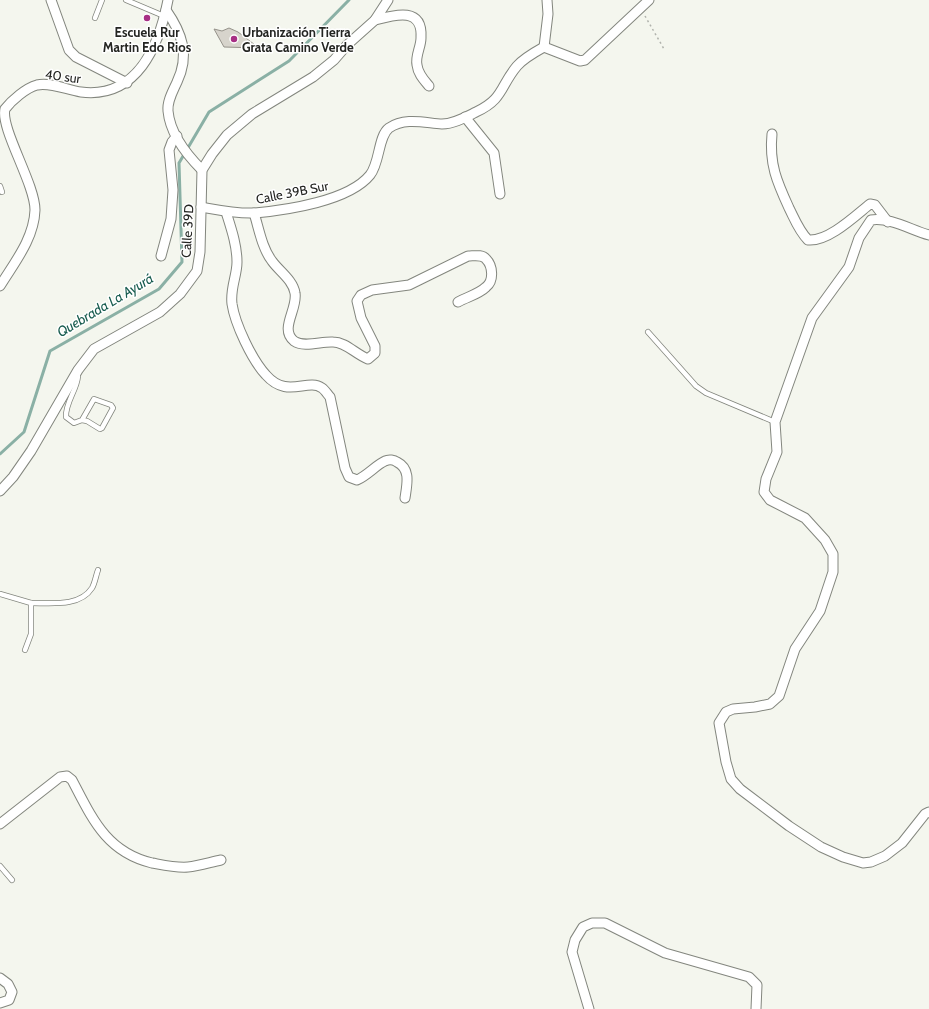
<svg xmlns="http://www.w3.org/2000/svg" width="929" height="1009" font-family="Cabin,sans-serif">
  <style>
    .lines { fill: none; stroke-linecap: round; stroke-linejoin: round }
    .stream { stroke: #8ab0a5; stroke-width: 3 }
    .building { fill: #d7d4cc; stroke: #95928a }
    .lane-casing { stroke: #83867e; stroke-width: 6 }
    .street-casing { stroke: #83867e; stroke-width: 11 }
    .path { stroke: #b1b3ad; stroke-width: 1.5; stroke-dasharray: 2 3; stroke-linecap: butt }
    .lane { stroke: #fff; stroke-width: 4.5 }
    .street { stroke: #fff; stroke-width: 9 }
    .poi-dot { fill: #a72e84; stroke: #fff; stroke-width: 1.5 }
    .labels { text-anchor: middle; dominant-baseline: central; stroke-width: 3; stroke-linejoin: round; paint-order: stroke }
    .poi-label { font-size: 13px; font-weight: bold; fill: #242522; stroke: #fff }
    .street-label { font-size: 13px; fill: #242522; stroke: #fff }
    .water-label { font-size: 14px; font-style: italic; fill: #195d50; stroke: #fff }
  </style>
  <rect width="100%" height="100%" fill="#f4f6ee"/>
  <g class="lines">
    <path class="stream" d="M0,454L24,432L50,351L159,289L182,262L179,163L209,112L289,61L349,0"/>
  </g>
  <path class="building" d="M229,28L238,32L259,48L224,47L214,29L222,31Z"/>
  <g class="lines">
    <g class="lane-casing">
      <g id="lane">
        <path d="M126,0L164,16"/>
        <path d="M95,18L102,0"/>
        <path d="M0,186L2,192"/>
        <path d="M648,332L696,386L706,393L775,422"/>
        <path d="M78,376C77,390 65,403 66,417L74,423L82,420L87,421L100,429L102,428L113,408L111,405L94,399L82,420"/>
        <path d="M0,594L31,603V634L25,650"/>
        <path d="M31,603C51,603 80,607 92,588C95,583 96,575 98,570"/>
        <path d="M0,866L12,880"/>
      </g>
    </g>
    <g class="street-casing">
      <g id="street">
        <path d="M51,0L69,50L76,57L127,83"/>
        <path d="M166,10C182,33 190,55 177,82C173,91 167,101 168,111C170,133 187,155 202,170"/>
        <path d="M375,20C394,15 423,6 421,38C421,47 415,56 417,65C418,74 424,80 429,86"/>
        <path d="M544,47L548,14L547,0"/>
        <path d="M465,117L494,153L500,194"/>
        <path d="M772,134C769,164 777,182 789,208C795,220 799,231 808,240C828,242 855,216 870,204L875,205L888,222"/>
        <path d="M201,207C218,210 237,214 255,213C287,210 349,201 370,175C380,163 378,136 389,128C405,117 425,123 442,124C454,124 466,117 476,112C504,99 500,86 517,66C524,58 535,52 544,47L580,61L585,60L649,0"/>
        <path d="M226,212C231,228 237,245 237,262C237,276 230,288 232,304C235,324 252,360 266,375C287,399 307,378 322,388C325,390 328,395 330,397L345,468L349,477L357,480C368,475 376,465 385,461C389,459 394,460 397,462C411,469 407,484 405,498"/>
        <path d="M254,213C259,229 262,248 272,261C279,271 293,280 295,293C298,309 279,329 294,341C304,348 322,341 333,342C346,342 355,354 368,359L375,353V346L361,318L357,301L361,295L372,290L409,285L468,256C474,256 482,254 486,259C493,266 494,281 486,287C479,294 467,297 458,302"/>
        <path d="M929,235C911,230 890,217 871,220L859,238L849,267L812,318L775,422L777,452L766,479L764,492L770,500L805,518L825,540L833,554V572L820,611L795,649L779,696L770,704L755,707L733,709L726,712L719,723L726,762L731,779L740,789L789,826L821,847L843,857L863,863L871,862L885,856L902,843L925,814L929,812"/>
        <path d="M161,256L171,219L173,190L169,150L172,142L177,136"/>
        <path d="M0,286C14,263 34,239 35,210C35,184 0,128 5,109C12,100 26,88 37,85C51,82 67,90 81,92C137,99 159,46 168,0"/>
        <path d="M0,491L13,477L31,451L78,370L94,349L160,312L180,294L197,271L200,252L202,170L212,154L227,135L252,114L313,77L334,60L347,45L375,20L388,0"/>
        <path d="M0,824L60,777L67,776L72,780C92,818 106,852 152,863C163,865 176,868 188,867C199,866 211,862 221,860"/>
        <path d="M0,978L8,984L12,992L9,1000L0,1003"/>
        <path d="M589,1009L572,952L575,940L583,927L592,923H605L665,953L749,977L757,985L756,1009"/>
      </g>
    </g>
    <path class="path" d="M645,16L664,49"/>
    <use href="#lane" class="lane"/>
    <use href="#street" class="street"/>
  </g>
  <g class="poi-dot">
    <circle cx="147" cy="18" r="4"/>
    <circle cx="234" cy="39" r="4"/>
  </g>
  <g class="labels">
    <g class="poi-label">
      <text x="147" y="32">Escuela Rur<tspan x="147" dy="15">Martin Edo Rios</tspan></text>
      <text x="242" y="32" text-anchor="start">Urbanización Tierra<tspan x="242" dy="15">Grata Camino Verde</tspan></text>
    </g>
    <g class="street-label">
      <text transform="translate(63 76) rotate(8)">40 sur</text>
      <text transform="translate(292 192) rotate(-11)">Calle 39B Sur</text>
      <text transform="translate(187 231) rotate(-87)">Calle 39D</text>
    </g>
    <g class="water-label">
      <text transform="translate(105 305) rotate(-31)">Quebrada La Ayurá</text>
    </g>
  </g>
</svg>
